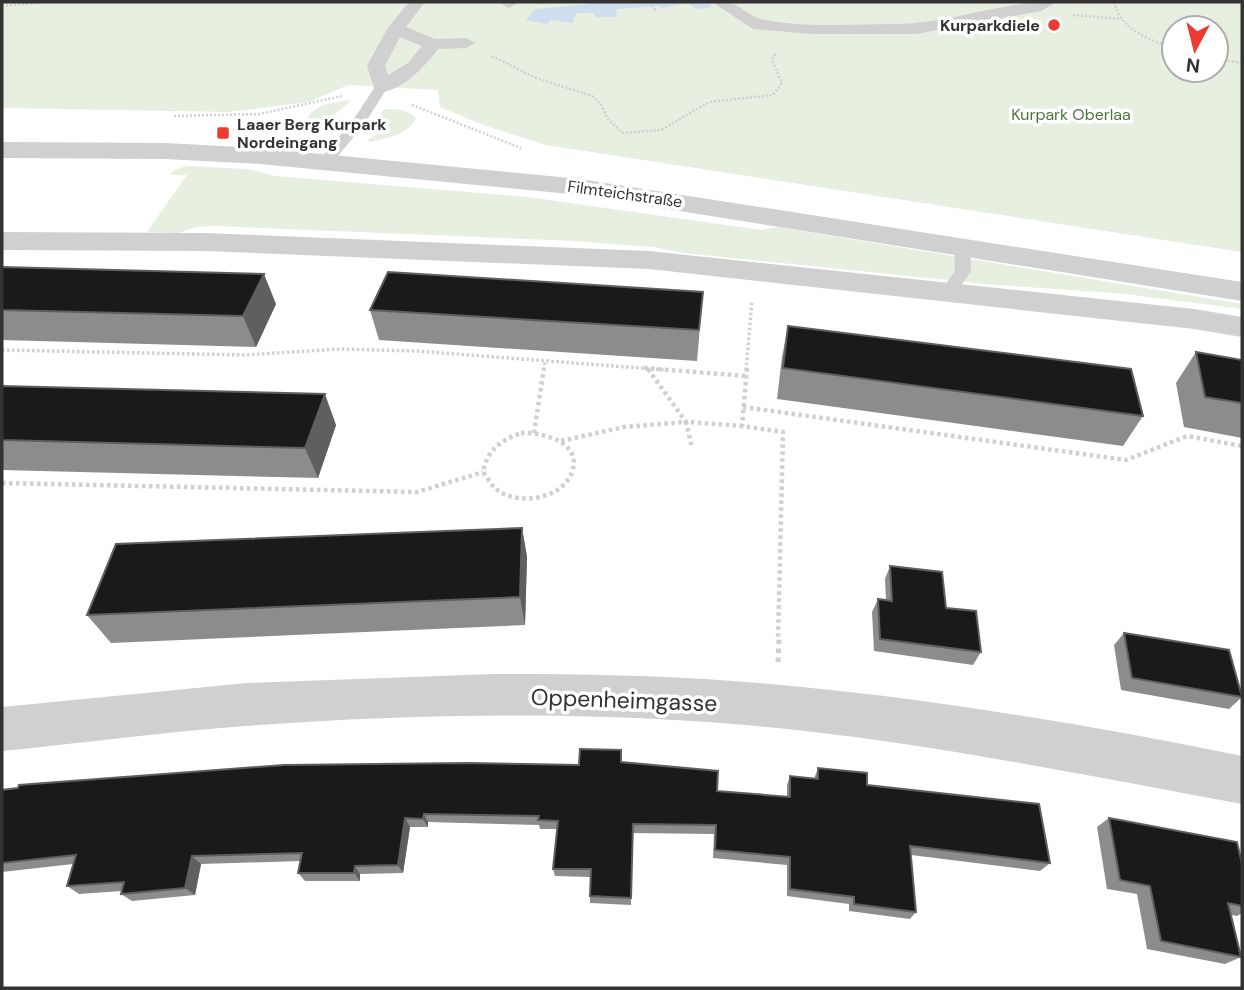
<svg xmlns="http://www.w3.org/2000/svg" width="1244" height="990" font-family="'DM Sans',sans-serif">
  <style>
    .green { fill: #e7efe1; fill-rule: evenodd }
    .water { fill: #cddeef }
    .lines { fill: none; stroke-linecap: round; stroke-linejoin: round }
    .path-far3 { stroke: #d0d0d0; stroke-width: 2.5; stroke-dasharray: 2 2; stroke-linecap: butt }
    .path-far2 { stroke: #d0d0d0; stroke-width: 3.5; stroke-dasharray: 2.5 2.5; stroke-linecap: butt }
    .path-far1 { stroke: #d0d0d0; stroke-width: 4.5; stroke-dasharray: 3.5 3.5; stroke-linecap: butt }
    .path { stroke: #d0d0d0; stroke-width: 5; stroke-dasharray: 4.5 4.5; stroke-linecap: butt }
    .service { fill: #d0d0d0; fill-rule: evenodd }
    .pedestrian { fill: #d0d0d0; fill-rule: evenodd }
    .minor { fill: #d0d0d0; fill-rule: evenodd }
    .wall { fill: #8c8c8c }
    .shaded-wall { fill: #5f5f5f }
    .building { fill: #1a1a1a; stroke: #5f5f5f; stroke-width: 2 }
    .poi-dot { fill: #ed3b31; stroke: #fff; stroke-width: 2.5 }
    .labels { text-anchor: middle; dominant-baseline: central; stroke-width: 7; stroke-linejoin: round; paint-order: stroke }
    .far-poi-label { font-size: 16px; font-weight: bold; fill: #333; stroke: #fff; text-anchor: end }
    .far-park-label { font-size: 16px; fill: #4f723d; stroke: #fff }
    .far-street-label { font-size: 16px; fill: #333; stroke: #fff }
    .near-street-label { font-size: 23px; fill: #333; stroke: #fff }
  </style>
  <rect width="100%" height="100%" fill="#fff"/>
  <g class="green">
    <path d="M2,2H1242V252L546,145L483,125L440,107L438,90L348,85L309,102L229,112L2,108ZM1174,28H1216V70H1174Z"/>
    <path d="M352,100L334,115L339,126L334,131L313,128L307,123C308,105 336,101 352,100Z"/>
    <path d="M385,109C397,109 407,109 416,118C409,135 386,138 370,142L367,140L383,131L386,124L381,112Z"/>
    <path d="M186,166L248,169L275,176L528,197L761,230L778,227L1242,304V309L1126,294L986,284L683,253L653,247L574,241L214,226L197,227L178,233L147,232L187,175H170L174,170Z"/>
  </g>
  <path class="water" d="M587,2H707L713,7L696,9L688,3L662,8L659,6L616,9L617,17H595L594,13H577L572,23L551,20L547,24L526,20L535,9L589,4Z"/>
  <g class="lines">
    <g class="path-far3">
      <path d="M650,2L657,12"/>
      <path d="M1114,2C1121,30 1149,40 1174,48"/>
      <path d="M538,3L549,2"/>
      <path d="M2,6L45,2"/>
      <path d="M1073,15L1121,19"/>
      <path d="M492,56L536,78L592,96L601,104L607,118L623,133L661,130L709,102L773,95L782,83L772,60L775,54"/>
      <path d="M1216,59L1242,63"/>
      <path d="M412,105L521,148"/>
      <path d="M174,116L259,114L342,96"/>
    </g>
    <g class="path-far2">
      <path d="M2,350L245,355L340,349L416,351L667,370"/>
      <path d="M544,370L545,361"/>
      <path d="M746,370L752,301"/>
    </g>
    <g class="path-far1">
      <path d="M644,368L746,376"/>
      <path d="M747,368L742,426L783,432L778,640"/>
      <path d="M648,369L686,422L742,426"/>
      <path d="M743,407L1126,460L1187,436L1242,446"/>
      <path d="M521,433C542,432 583,442 572,472C562,500 517,506 496,489C491,485 487,477 483,472C487,450 501,440 521,433Z"/>
      <path d="M534,433L544,368"/>
      <path d="M561,441L624,427L686,422L692,448"/>
      <path d="M2,483L417,492L483,472"/>
    </g>
    <path class="path" d="M778,662L779,639"/>
    <g class="service">
      <path d="M382,83L388,87L363,126L331,164H321V158L353,120L377,84Z"/>
      <path d="M962,242L970,247L971,271L954,296H942L940,292L955,271L954,247Z"/>
    </g>
    <g class="pedestrian">
      <path d="M409,2H425L406,27L435,39L466,38L475,43L466,48L438,49C426,65 398,97 375,91L367,66L387,29ZM400,37L422,46L408,63L388,75L385,66Z"/>
      <path d="M497,2H516L517,3L509,8Z"/>
      <path d="M712,2C743,0 743,16 765,20C806,28 852,24 894,24C949,24 1003,0 1057,2L1041,11L916,34H812L753,29Z"/>
    </g>
    <g class="minor">
      <path d="M2,142L165,143L260,148L580,179L1242,282V301L580,195L260,164L165,159L2,158Z"/>
      <path d="M2,232L204,233L649,251L1194,309L1242,317V337L1194,329L649,269L204,251L2,250Z"/>
      <path d="M494,674C574,674 653,675 733,681C904,694 1074,722 1242,756V804C1073,773 906,738 734,724C572,711 407,714 245,726C164,732 83,743 2,751V707L247,683Z"/>
    </g>
  </g>
  <g class="wall">
    <path d="M2,267L276,304L256,347L2,340Z"/>
    <path d="M703,292L697,361L379,340L370,310Z"/>
    <path d="M788,326L1143,416L1123,446L777,399L782,357Z"/>
    <path d="M1196,352L1242,360V438L1184,427L1176,383Z"/>
    <path d="M2,386L336,425L318,478L2,470Z"/>
    <path d="M522,528L527,557L525,625L111,643L87,615Z"/>
    <path d="M890,566L946,608L981,652L973,665L874,651L872,612L878,599L886,600L885,579Z"/>
    <path d="M1124,633L1242,697L1229,709L1121,690L1114,645Z"/>
    <path d="M621,762L717,791L787,797V785L790,776L814,779L818,768L867,785L1050,863L1040,871L911,855L916,912L910,919L849,911V904L787,896V865L713,858L714,834L632,833L631,905L590,903V877L555,876L553,869L557,829H540L539,825L428,822V827H410L403,873L360,874V881H305L298,873L300,861L201,864L195,895L132,901L121,894L122,891L79,894L67,886L73,864L2,872V790L579,765Z"/>
    <path d="M1109,818L1242,864V913L1237,916L1231,915L1241,957L1225,964L1147,949L1137,894L1107,889L1097,827Z"/>
  </g>
  <g class="shaded-wall">
    <path d="M264,274L276,304L256,347L243,316Z"/>
    <path d="M325,394L336,425L318,478L305,448Z"/>
    <path d="M522,528L527,557L525,625L520,597Z"/>
    <path d="M424,814L428,822V827L423,819Z"/>
    <path d="M405,818L410,827L403,873L398,865Z"/>
    <path d="M192,856L201,864L195,895L185,888Z"/>
    <path d="M355,866L360,874V881L354,873Z"/>
  </g>
  <g class="building">
    <path d="M2,267L264,274L243,316L2,310Z"/>
    <path d="M388,272L703,292L699,330L370,310Z"/>
    <path d="M788,326L1131,369L1143,416L783,368Z"/>
    <path d="M1196,352L1242,360V403L1205,397Z"/>
    <path d="M2,386L325,394L305,448L2,440Z"/>
    <path d="M522,528L520,597L87,615L116,544Z"/>
    <path d="M890,566L942,572L946,608L976,611L981,652L880,639L878,599L892,601Z"/>
    <path d="M1124,633L1229,650L1242,697L1132,678Z"/>
    <path d="M580,749L621,750V762L718,771L717,791L790,797V776L818,779V768L867,773V785L1039,804L1050,863L910,846L916,912L854,904V897L790,889V857L715,850L716,825L633,824L631,898L590,896L591,869H553L558,821L538,820L539,816L424,814L423,819L405,818L398,865L355,866L354,873H298L302,853L192,856L185,888L121,894L124,882L67,886L76,855L2,863V790L18,788L19,785L284,765L468,763L579,765Z"/>
    <path d="M1109,818L1237,842L1242,864V906L1228,903L1241,957L1161,941L1150,886L1120,880Z"/>
  </g>
  <g class="poi-dot">
    <circle cx="1054" cy="25" r="7"/>
    <rect x="216" y="126" width="14" height="14" rx="3.5"/>
  </g>
  <g class="labels">
    <g class="far-poi-label">
      <text x="1040" y="25">Kurparkdiele</text>
      <text x="237" y="124" text-anchor="start">Laaer Berg Kurpark<tspan x="237" dy="18">Nordeingang</tspan></text>
    </g>
    <g class="far-park-label">
      <text x="1071" y="114">Kurpark Oberlaa</text>
    </g>
    <g class="far-street-label">
      <text transform="translate(625 194) rotate(8)">Filmteichstraße</text>
    </g>
    <g class="near-street-label">
      <text transform="translate(624 700) rotate(2)">Oppenheimgasse</text>
    </g>
  </g>
  <rect width="1244" height="990" fill="none" stroke="#333333" stroke-width="7"/>
  <g transform="translate(1195 49) rotate(187)"><circle r="33" fill="#ffffff" stroke="#adadad" stroke-width="2"/>
  <path d="M0-5L12 26L0 18L-12 26Z" fill="#ed3b31"/>
  <text y="-10" font-size="19" font-weight="bold" text-anchor="middle" fill="#333333">N</text>
  </g>
</svg>
